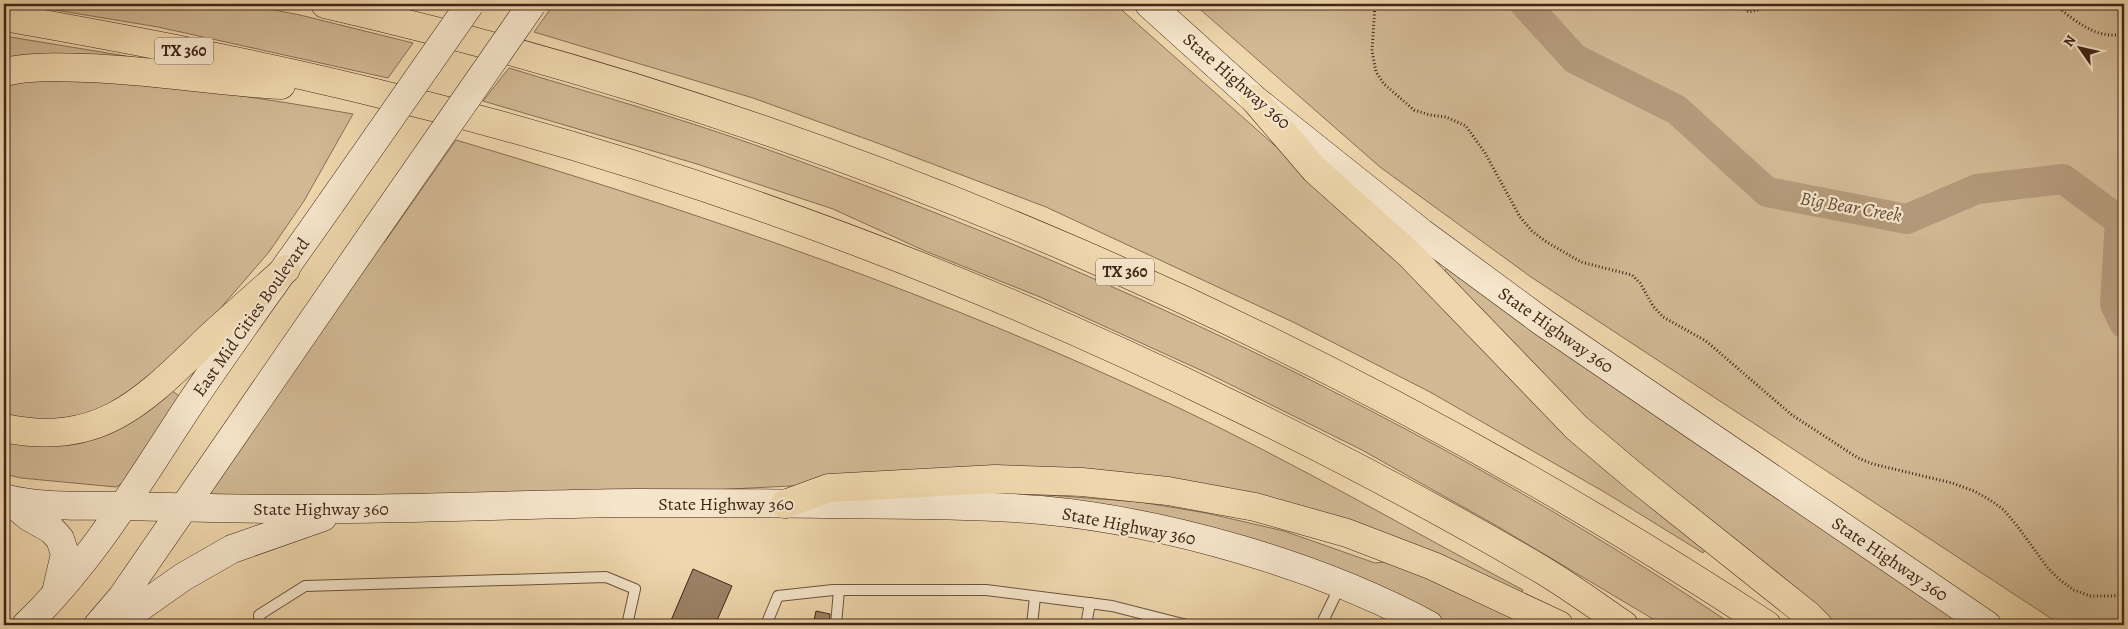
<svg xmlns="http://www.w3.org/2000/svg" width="2128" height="629" font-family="Alegreya,serif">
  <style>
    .green { fill: #d1b994; stroke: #886f56 }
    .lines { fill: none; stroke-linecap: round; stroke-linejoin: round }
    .river { stroke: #b49a7b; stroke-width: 30 }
    .building { fill: #9b8266; stroke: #402519 }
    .lane-casing { stroke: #6c523e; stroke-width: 12 }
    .secondary-casing { stroke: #402519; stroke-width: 29 }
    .highway-casing { stroke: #402519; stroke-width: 29 }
    .path { stroke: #402519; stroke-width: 3; stroke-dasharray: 1 2.5; stroke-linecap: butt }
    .lane { stroke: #f5e5ca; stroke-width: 10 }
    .secondary { stroke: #f5e5ca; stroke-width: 28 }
    .highway { stroke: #efd7ad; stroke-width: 28 }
    .secondary-bridge-casing { stroke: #402519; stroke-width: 29; stroke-linecap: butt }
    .secondary-bridge { stroke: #f5e5ca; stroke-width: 28 }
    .labels { text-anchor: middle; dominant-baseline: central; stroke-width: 4.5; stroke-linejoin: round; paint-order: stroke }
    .shield { fill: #f5e5ca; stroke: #765f4e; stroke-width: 1 }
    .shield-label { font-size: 16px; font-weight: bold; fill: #402519 }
    .street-label { font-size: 18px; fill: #402519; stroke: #f5e5ca }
    .water-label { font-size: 19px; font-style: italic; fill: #634836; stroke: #f5e5ca }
  </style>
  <rect width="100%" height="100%" fill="#efd7ad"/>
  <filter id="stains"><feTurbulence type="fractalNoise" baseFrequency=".004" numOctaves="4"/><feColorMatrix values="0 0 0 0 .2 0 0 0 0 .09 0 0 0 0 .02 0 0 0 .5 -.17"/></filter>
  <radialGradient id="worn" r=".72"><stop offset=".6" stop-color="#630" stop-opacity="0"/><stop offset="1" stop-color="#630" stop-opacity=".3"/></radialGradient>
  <g class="green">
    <path d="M19,4H243L300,15L413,43L388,78L158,27Z"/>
    <path d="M554,4H1115L1369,229L1708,545L1703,553L1606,493L1430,392L1293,322L1046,207L880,144L753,98L534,32Z"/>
    <path d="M1194,4H2124V625H2061L1531,277L1380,167Z"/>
    <path d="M4,36L132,57L130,62L4,63Z"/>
    <path d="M509,68C590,93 674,116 755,145C1097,267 1431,422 1733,625H1663L1497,526L1362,450L1207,373L1040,297L925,251L833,209L697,164L483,101Z"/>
    <path d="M83,79C174,85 263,98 353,114L304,201L269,252L187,347L153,378L99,412L55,422L4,419V85L33,80Z"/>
    <path d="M456,140C702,213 945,297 1177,407C1295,463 1408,529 1523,590L1520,597L1332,520L940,473L790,486L633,494L246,496L213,495L209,493L380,241L384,243Z"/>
    <path d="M1448,266L1968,625H1838L1612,447L1442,275Z"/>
    <path d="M169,389L184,399L123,483L116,487L21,478L4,474V440Z"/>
    <path d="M994,493H1022L1140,502L1206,513L1284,531L1375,563L1392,561L1534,625H1449L1362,582L995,497Z"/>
  </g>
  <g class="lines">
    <path class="river" d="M1525,4L1575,59L1677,110L1767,192L1907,219L1977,189L2063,179L2120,221L2115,304L2124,323"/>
  </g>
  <g class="building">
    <path d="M693,569L732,586L715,625H669Z"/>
    <path d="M816,611L830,614L829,625H813Z"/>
  </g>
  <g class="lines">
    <g class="lane-casing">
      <g id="lane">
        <path d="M260,625L259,615L305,586L606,577L635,589L627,625"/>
        <path d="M766,625L778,596L833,590H986L1112,606L1187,625"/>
        <path d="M836,625L839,590"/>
        <path d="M1032,625L1035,597"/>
        <path d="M1086,625L1090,603"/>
        <path d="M1321,625L1341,584"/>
      </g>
    </g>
    <g class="secondary-casing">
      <g id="secondary">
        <path d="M1149,4L1254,99L1422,233L1544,323L1987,625"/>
        <path d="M4,498C38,508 84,505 119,506C178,507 236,509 294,509C407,510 521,504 635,503C698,503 761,503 824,504C896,505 969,504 1041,510C1168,522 1317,565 1429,625"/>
        <path d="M9,500L29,517L52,530L60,539L65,554L57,588"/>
        <path d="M26,625C93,561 141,478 192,401C237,334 285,269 331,203"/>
        <path d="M98,625L122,597L375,230"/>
        <path d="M115,625L183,577L232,549L323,517"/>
      </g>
    </g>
    <g class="highway-casing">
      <g id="highway">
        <path d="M325,4C838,122 1327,336 1767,625"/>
        <path d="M4,17C124,38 245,61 364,90C665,162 958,270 1235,406C1340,457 1444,512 1544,571C1572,588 1598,607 1624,625"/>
        <path d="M4,72C31,66 59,67 87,68C152,70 216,82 281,85"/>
        <path d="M1254,99L1315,170L1409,254L1577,428L1635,477L1808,615L1818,625"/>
        <path d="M4,428C103,449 147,397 212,335C236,313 261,291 286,269"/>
        <path d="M785,504L829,488L995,479L1082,482L1168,491L1255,507L1347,533L1433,566L1559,625"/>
      </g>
    </g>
    <g class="path">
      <path d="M1375,4L1372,51L1376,72L1384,84L1414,110L1430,115L1446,117L1466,126L1485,153L1520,217L1532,231L1545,241L1581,262L1632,275L1640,283L1653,306L1663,317L1706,341L1792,415L1858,458L1873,464L1952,483L1974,491L1990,500L2004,510L2018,527L2047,567L2060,580L2074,590L2090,596H2113L2124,594"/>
      <path d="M1735,4L1749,12L1781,4"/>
      <path d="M2054,4C2073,19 2098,42 2124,33"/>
      <path d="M2119,4L2124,8"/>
    </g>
    <use href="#lane" class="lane"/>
    <use href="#secondary" class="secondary"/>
    <use href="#highway" class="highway"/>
    <g class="secondary-bridge-casing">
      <g id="secondary-bridge">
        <path d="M331,203L470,4"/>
        <path d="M375,230L532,4"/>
      </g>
    </g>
    <use href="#secondary-bridge" class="secondary-bridge"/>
  </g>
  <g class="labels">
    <g class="shield">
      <rect x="155" y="37.5" width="58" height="27" rx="4"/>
      <rect x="1096" y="258.5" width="58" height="27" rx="4"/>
    </g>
    <g class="shield-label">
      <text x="184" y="51">TX 360</text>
      <text x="1125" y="272">TX 360</text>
    </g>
    <g class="street-label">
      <text transform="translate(1237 81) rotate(41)">State Highway 360</text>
      <text transform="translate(251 317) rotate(-55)">East Mid Cities Boulevard</text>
      <text transform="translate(1556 330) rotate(35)">State Highway 360</text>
      <text x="726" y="504">State Highway 360</text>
      <text x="321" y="509">State Highway 360</text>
      <text transform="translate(1129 526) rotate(11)">State Highway 360</text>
      <text transform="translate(1890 559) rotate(34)">State Highway 360</text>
    </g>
    <g class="water-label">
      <text transform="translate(1851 207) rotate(10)">Big Bear Creek</text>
    </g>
  </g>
  <rect width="2128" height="629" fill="none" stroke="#efd7ad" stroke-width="20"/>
  <rect x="5" y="5" width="2118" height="619" fill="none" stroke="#402519" stroke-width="2.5"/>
  <rect x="10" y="10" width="2108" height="609" fill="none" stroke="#402519"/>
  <g transform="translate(2080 48) rotate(304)" stroke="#f5e5ca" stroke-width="4" paint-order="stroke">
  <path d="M0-4L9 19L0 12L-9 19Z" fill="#402519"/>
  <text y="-8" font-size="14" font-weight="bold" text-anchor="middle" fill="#402519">N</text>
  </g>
  <rect width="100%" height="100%" filter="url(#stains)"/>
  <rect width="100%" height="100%" fill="url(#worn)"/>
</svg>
